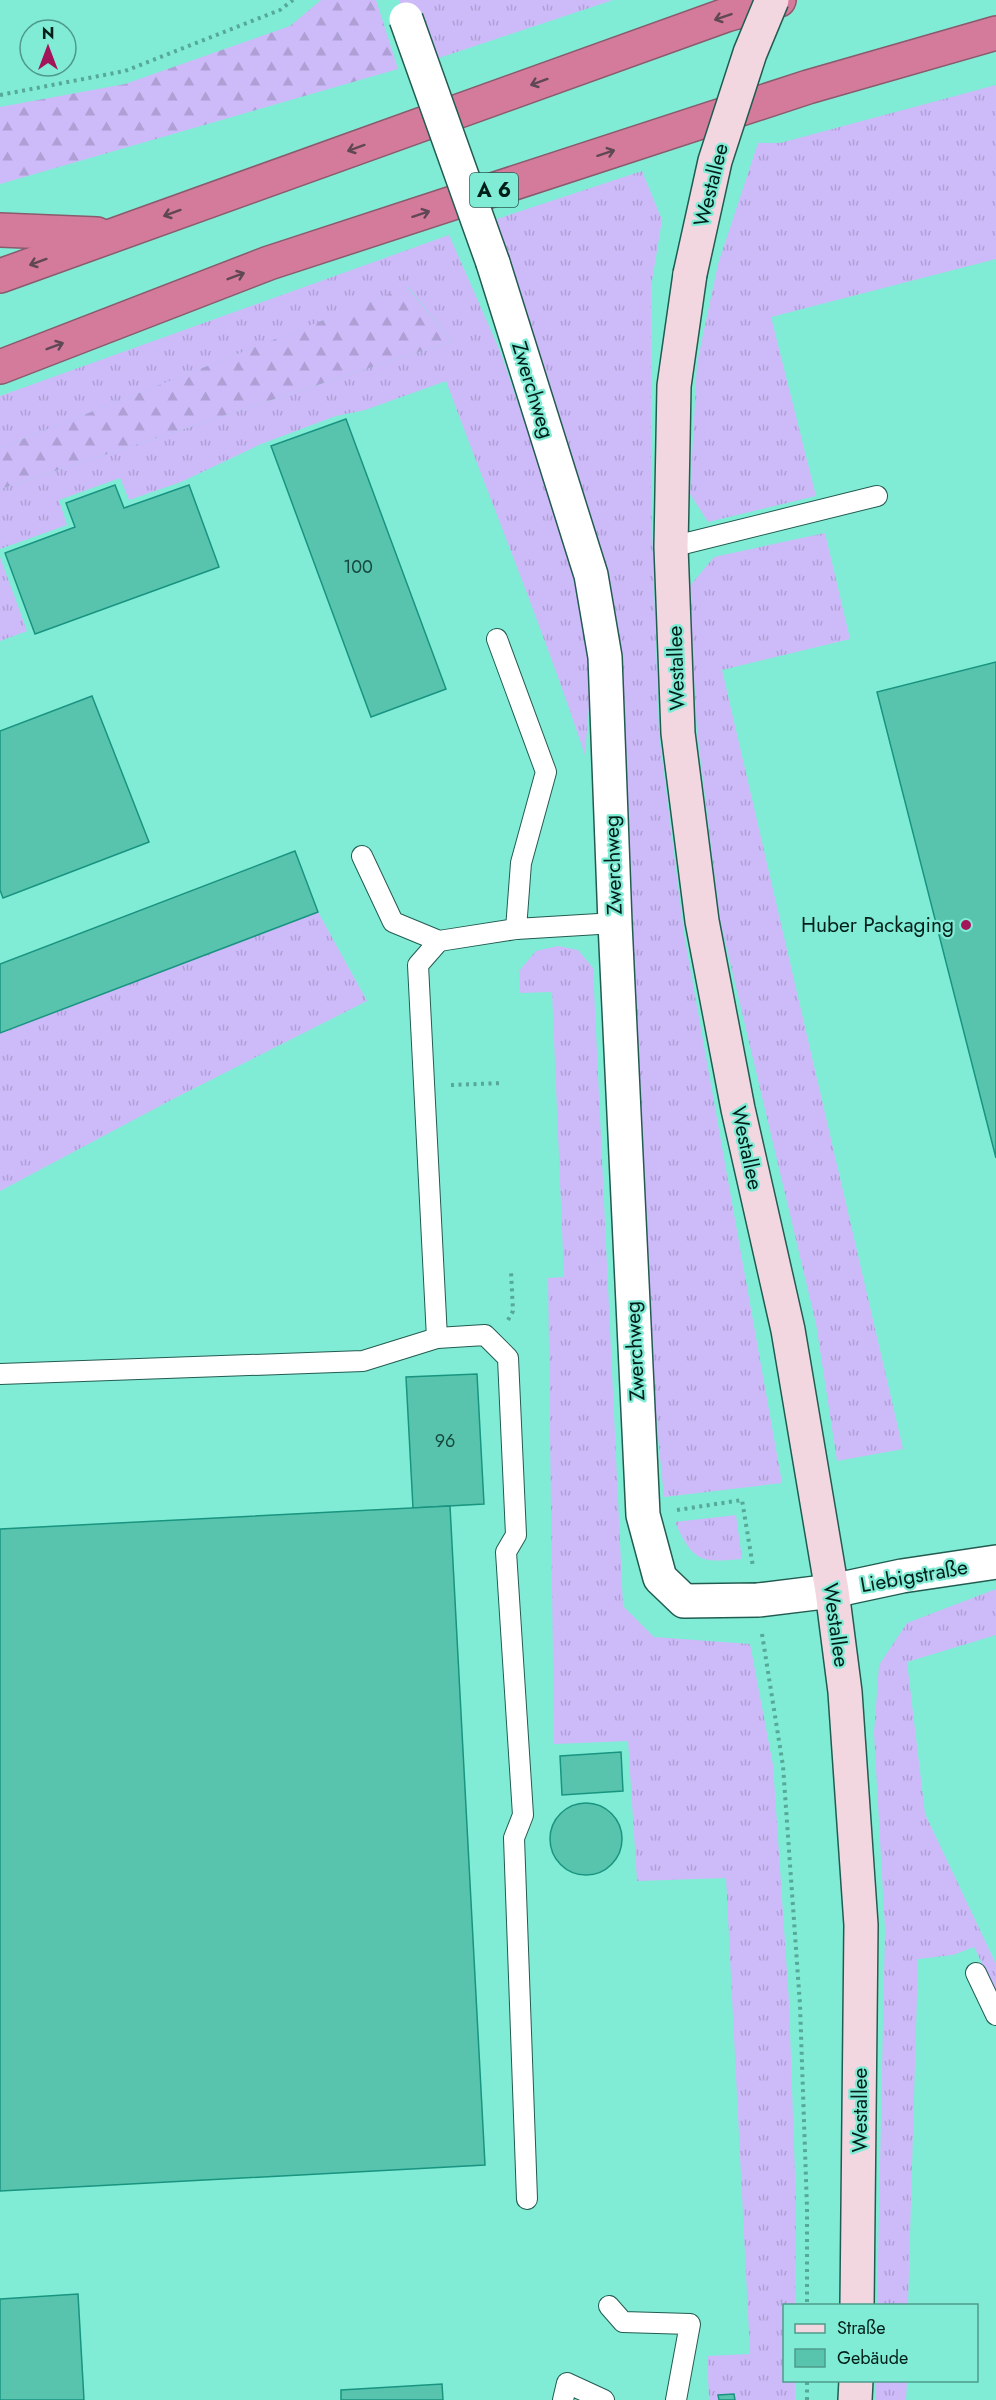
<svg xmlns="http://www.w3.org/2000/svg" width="996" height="2400" font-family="Jost,sans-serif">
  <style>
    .grass { fill: url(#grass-tufts) }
    .forest { fill: url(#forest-firs) }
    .building { fill: #58c4ae; stroke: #199480; stroke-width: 1.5 }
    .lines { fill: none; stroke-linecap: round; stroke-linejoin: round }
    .service-casing { stroke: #225c51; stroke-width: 22 }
    .minor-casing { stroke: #225c51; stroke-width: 36 }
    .secondary-casing { stroke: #225c51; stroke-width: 36 }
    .motorway-casing { stroke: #8a5a6d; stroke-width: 36 }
    .path { stroke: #56a897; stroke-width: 4; stroke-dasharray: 3 4.5; stroke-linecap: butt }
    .service { stroke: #fff; stroke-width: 20 }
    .minor { stroke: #fff; stroke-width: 33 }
    .secondary { stroke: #f2d7e1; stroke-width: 33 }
    .motorway { stroke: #d47a9a; stroke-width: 33 }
    .minor-bridge-casing { stroke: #225c51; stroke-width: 36; stroke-linecap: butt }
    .secondary-bridge-casing { stroke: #225c51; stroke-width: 36; stroke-linecap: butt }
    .minor-bridge { stroke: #fff; stroke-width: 33 }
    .secondary-bridge { stroke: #f2d7e1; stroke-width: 33 }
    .oneway { stroke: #5f4853 }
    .poi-dot { fill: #a3155b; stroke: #81ecd5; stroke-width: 2 }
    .labels { text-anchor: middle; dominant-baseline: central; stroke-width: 4.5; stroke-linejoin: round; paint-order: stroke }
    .number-label { font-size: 18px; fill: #16483e }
    .shield { fill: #81ecd5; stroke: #275c51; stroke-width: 1.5 }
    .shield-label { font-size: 20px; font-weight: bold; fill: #001f19 }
    .street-label { font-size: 21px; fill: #001f19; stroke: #81ecd5 }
    .poi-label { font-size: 21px; fill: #001f19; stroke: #81ecd5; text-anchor: end }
  </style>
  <defs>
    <pattern id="grass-tufts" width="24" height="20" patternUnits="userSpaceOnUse" patternTransform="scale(1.5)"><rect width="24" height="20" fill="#cdbaf9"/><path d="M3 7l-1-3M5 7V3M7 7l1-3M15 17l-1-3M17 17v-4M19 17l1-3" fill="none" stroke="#ae9fd5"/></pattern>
    <pattern id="forest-firs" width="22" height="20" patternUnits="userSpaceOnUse" patternTransform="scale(1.5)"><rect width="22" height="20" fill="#cdbaf9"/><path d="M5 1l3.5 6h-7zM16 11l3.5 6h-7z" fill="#ae9fd5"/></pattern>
  </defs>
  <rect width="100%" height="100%" fill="#81ecd5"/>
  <g class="grass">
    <path d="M399,0H613L421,64Z"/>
    <path d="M996,85V259L771,317L816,496L708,522L690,494L697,363L718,264L758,143H780Z"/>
    <path d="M642,171L662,220L651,287V500L659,734L684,934L782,1483L664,1497L654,1397L626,922L617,648L491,221Z"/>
    <path d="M449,235L500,351L576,572L593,656L585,755C543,629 492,505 446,381L365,410L336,416L261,444L181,482L129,500L120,478L59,500L67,525L0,549V489L452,341L408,287L0,448V396Z"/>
    <path d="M825,533L850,639L722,670L903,1449L837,1461L816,1324L720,920L697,731L689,587L714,557Z"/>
    <path d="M0,557L27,631L0,641Z"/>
    <path d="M318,912L367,1001L171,1100L0,1191V1033Z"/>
    <path d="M558,946L578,950L593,968L623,1606L654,1637L750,1644L773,1765L789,2002L796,2204L795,2305L784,2306V2380L795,2381V2400H709L707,2356L750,2354L726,1878L637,1881L628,1741L554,1744L548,1278L564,1277L552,992L520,993L519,971L536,951Z"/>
    <path d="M736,1515L742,1559C700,1563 693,1562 675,1522Z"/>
    <path d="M996,1589V1635L907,1662L925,1814L996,1964V1993L974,1947L953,1955L918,1959L908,2305L877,2306L885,1929L874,1733L879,1665L907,1623Z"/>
    <path d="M875,2381H907L906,2400H875Z"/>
  </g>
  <g class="forest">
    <path d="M321,0H376L398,69L0,184V107L125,84L290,26Z"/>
    <path d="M407,287L452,341L0,489V448Z"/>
  </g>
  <g class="building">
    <path d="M346,419L446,689L371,717L271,446Z"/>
    <path d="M115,485L124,508L189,485L219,567L35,634L5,553L75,527L66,503Z"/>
    <path d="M996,662V1158L877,692Z"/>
    <path d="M92,696L149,842L3,898L0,890V731Z"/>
    <path d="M295,851L318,912L0,1033V964Z"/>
    <path d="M477,1374L484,1504L413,1508L406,1377Z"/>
    <path d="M450,1506L485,2165L0,2191V1529Z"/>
    <path d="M621,1752L623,1791L562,1795L560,1756Z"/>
    <circle cx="586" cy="1839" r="36"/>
    <path d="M78,2294L84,2400H0V2299Z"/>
    <path d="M442,2384L443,2400H341V2390Z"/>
    <path d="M734,2394L735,2400H719L718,2395Z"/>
  </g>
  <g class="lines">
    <g class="service-casing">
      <g id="service">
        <path d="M671,547L877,496"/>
        <path d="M497,639L546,772L521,863L516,929"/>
        <path d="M362,856L393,922L439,941L516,929L615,923"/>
        <path d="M437,1338L418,965L439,941"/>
        <path d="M0,1374L363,1361L437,1338L485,1335L508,1358L516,1535L506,1552L523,1815L514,1838L527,2199"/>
        <path d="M976,1973L996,2015"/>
        <path d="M609,2306L623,2322L690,2324L676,2400"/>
        <path d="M563,2400L567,2383L604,2400"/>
      </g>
    </g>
    <g class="minor-casing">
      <path id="minor" d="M493,263L591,575L605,657L615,923L643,1515L660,1578L684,1601L758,1600L832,1591L902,1576L996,1562"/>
    </g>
    <g class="secondary-casing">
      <g id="secondary">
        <path d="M690,274L674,386L671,547L678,733L702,921L738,1109L788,1330L832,1591L845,1692L861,1925L857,2306"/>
        <path d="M855,2400L856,2380"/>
      </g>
    </g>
    <g class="motorway-casing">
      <g id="motorway">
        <path d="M0,230L97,234"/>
        <path d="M0,276L726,15L779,0"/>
        <path d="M0,367L269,263L808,87L996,33"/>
      </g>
    </g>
    <g class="path">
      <path d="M0,95L125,71L280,10L293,0"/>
      <path d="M451,1085L503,1083"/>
      <path d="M508,1320L513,1311L511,1271"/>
      <path d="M677,1510L742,1500L753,1567"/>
      <path d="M762,1634L783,1766L800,2005L807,2208V2306"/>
      <path d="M807,2400V2380"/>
    </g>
    <use href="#service" class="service"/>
    <use href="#minor" class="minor"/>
    <use href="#secondary" class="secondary"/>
    <use href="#motorway" class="motorway"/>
    <g class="minor-bridge-casing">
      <path id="minor-bridge" d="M406,19L493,263"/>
    </g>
    <g class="secondary-bridge-casing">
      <path id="secondary-bridge" d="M690,274L715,161L750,53L772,0"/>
    </g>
    <use href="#minor-bridge" class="minor-bridge"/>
    <use href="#secondary-bridge" class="secondary-bridge"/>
  </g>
  <defs><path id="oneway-shaft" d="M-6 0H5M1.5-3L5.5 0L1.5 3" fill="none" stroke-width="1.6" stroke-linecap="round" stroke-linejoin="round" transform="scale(1.5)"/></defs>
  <g class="oneway">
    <use href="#oneway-shaft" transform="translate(723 17) rotate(161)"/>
    <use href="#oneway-shaft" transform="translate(539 82) rotate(160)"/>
    <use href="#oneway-shaft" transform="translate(356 148) rotate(160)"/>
    <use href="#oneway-shaft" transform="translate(606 153) rotate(-18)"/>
    <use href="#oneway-shaft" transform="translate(172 213) rotate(160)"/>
    <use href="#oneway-shaft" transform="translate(421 214) rotate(-18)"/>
    <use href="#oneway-shaft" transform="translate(38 262) rotate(160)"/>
    <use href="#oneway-shaft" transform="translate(236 276) rotate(-21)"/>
    <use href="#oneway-shaft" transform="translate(55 346) rotate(-21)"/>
  </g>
  <circle class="poi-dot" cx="966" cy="925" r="6"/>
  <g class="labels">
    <g class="number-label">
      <text x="358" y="567">100</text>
      <text x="445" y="1441">96</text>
    </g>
    <rect class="shield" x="470" y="173" width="48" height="34" rx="4.5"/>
    <g class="shield-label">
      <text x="494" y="190">A 6</text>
    </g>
    <g class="street-label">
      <text transform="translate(711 185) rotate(-76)">Westallee</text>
      <text transform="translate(533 390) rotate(73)">Zwerchweg</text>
      <text transform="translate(676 668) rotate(-92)">Westallee</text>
      <text transform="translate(613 865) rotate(-92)">Zwerchweg</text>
      <text transform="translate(747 1148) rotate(78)">Westallee</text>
      <text transform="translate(635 1351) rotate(-93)">Zwerchweg</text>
      <text transform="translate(914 1576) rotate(-10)">Liebigstraße</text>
      <text transform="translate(836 1625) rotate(82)">Westallee</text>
      <text transform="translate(860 2110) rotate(-90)">Westallee</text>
    </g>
    <g class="poi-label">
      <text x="954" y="925">Huber Packaging</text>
    </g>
  </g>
  <rect x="783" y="2304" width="195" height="78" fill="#81ecd5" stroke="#4d9a8a" stroke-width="1.5"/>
  <rect x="795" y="2324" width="30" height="9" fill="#f2d7e1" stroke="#4d9a8a" stroke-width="1.5"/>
  <text x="837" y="2334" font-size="18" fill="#001f19">Straße</text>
  <rect x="795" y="2349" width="30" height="18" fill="#58c4ae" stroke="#4d9a8a" stroke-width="1.5"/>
  <text x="837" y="2364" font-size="18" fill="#001f19">Gebäude</text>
  <g transform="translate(48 48)"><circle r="28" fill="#81ecd5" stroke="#4d9a8a" stroke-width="1.5"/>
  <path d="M0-4.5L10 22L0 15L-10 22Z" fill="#a3155b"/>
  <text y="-9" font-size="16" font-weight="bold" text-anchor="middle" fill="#001f19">N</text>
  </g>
</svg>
